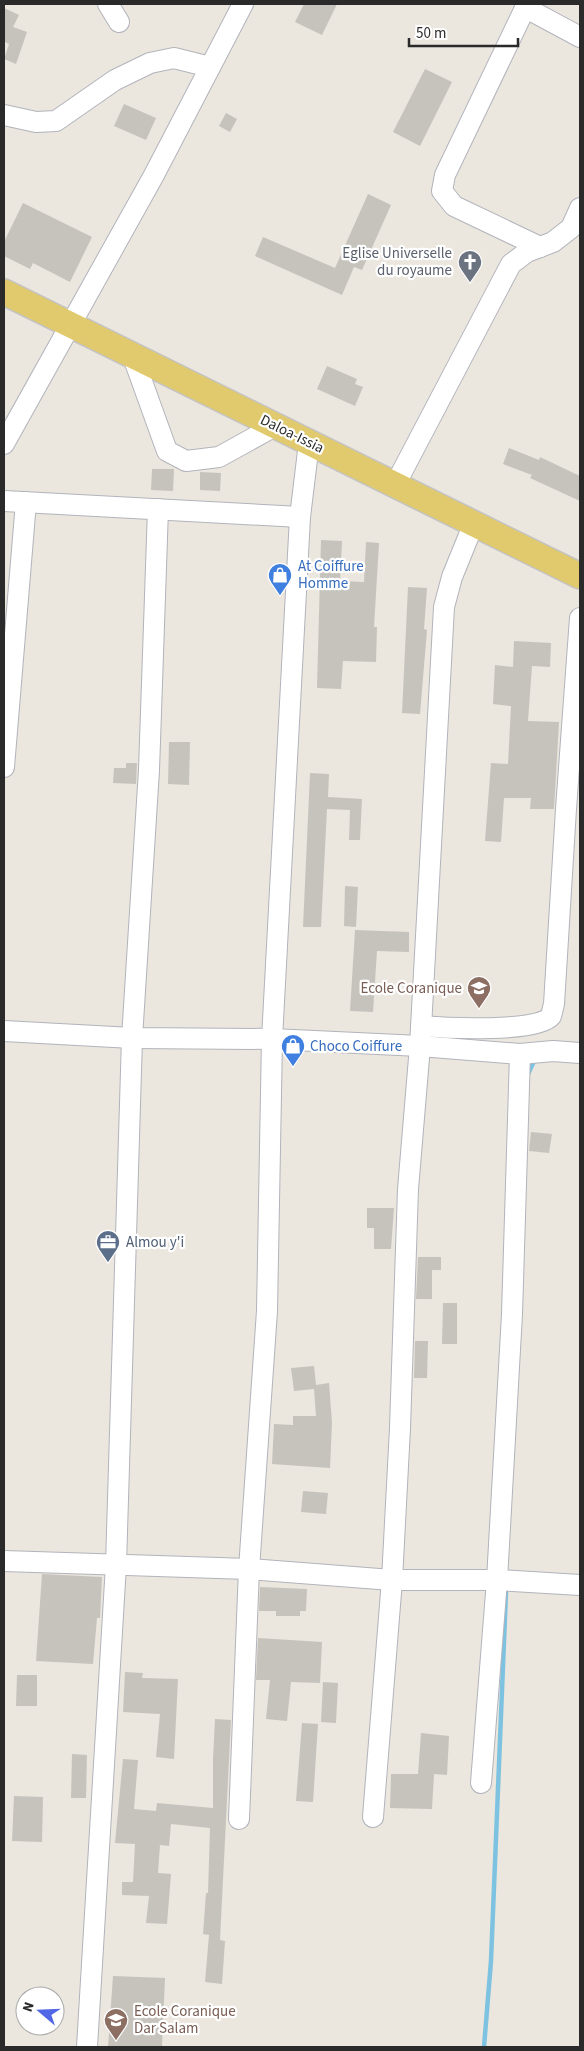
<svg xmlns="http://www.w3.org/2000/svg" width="584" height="2051" font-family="'Source Sans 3',sans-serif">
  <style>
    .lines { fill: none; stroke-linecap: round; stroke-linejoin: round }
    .stream { stroke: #7dc3e1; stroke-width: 4.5 }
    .building { fill: #c6c3bd }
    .minor-casing { stroke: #b2b4bc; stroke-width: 22 }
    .major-casing { stroke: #c3c3c3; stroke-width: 28 }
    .minor { stroke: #fff; stroke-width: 20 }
    .major { stroke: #e1ca6d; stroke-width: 25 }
    .labels { text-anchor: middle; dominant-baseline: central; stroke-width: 4.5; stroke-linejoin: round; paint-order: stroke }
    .worship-label { font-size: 15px; fill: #5b616d; stroke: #fff; text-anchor: end }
    .street-label { font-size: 15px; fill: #2a2a2a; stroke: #fff }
    .shop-label { font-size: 15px; fill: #366cbe; stroke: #fff; text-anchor: start }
    .education-label { font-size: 15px; fill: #785e54; stroke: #fff; text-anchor: end }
    .service-label { font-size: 15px; fill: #4e5e75; stroke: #fff; text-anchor: start }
  </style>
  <rect width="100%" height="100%" fill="#ebe6de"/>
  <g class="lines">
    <g class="stream">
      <path d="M528,1074L535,1059"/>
      <path d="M484,2047L491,1961L506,1592"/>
    </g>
  </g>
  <g class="building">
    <path d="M304,4H337L322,35L295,22Z"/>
    <path d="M4,8L19,15L13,27L27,32L16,64L4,59L9,44L5,42L4,46Z"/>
    <path d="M425,69L452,82L420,146L393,132Z"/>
    <path d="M124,104L156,118L146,140L114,126Z"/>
    <path d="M226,113L237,119L230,132L219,126Z"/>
    <path d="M368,194L391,205L362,270L354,267L342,295L255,256L263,237L335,268Z"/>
    <path d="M23,203L92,237L70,282L33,263L30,269L4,256V242Z"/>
    <path d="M327,366L357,379L355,384L363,387L355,406L317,389Z"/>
    <path d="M509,448L539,460L540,457L580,476V501L530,478L532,475L503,464Z"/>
    <path d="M152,469H174L173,491L151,490Z"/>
    <path d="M200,472L221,473L220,491L200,490Z"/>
    <path d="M321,540L342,541L340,581L364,582L366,542L379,543L374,627H377L376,662L343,661L341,689L317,688Z"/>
    <path d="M408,587L427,588L424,629L427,630L420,714L402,713Z"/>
    <path d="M514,641L551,643L550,667L532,666L528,721L559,722L554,809H530L531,798H504L501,842L485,841L491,763L508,764L511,706L493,704L495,665L513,667Z"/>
    <path d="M169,742H190L189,785L168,784Z"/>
    <path d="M126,763H137L136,784L113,783L114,768H126Z"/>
    <path d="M310,773L329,774L328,797L362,799L360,840H349L350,810L327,809L321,927H303Z"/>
    <path d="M345,886L358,887L356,927L344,926Z"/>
    <path d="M355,930L409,932V952L377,951L373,1012L350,1011Z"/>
    <path d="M531,1132L552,1134L549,1153L529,1151Z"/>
    <path d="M367,1208H394L391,1249H374V1228H367Z"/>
    <path d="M418,1257H441V1270H432V1299H416Z"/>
    <path d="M443,1303H457V1344H442Z"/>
    <path d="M415,1341H428L427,1378H414Z"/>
    <path d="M314,1366L316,1385L329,1383L332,1423L330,1468L272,1464L274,1424L293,1425V1416H316L314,1389L294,1391L291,1368Z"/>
    <path d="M303,1491L328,1493L326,1514L301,1512Z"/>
    <path d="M42,1574L102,1577L100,1618H97L93,1664L36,1661Z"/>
    <path d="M260,1587L307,1589L306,1611H300V1616H276V1611H259Z"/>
    <path d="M258,1638L322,1642L320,1683L291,1682L287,1721L266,1719L270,1680H256Z"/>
    <path d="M125,1672L143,1673L142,1678L178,1679L174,1759L156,1757L160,1714L123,1712Z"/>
    <path d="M17,1675H37V1706H16Z"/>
    <path d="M323,1682L338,1683L336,1723L321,1722Z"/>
    <path d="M215,1719L231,1720L220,1940L225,1941L222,1984L205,1982L209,1935L203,1934L206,1893H208L210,1828L171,1824L169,1846L160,1845L158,1873L171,1874L167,1924L146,1923L149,1896L122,1895V1882H133L135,1844L115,1843L123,1759L138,1760L134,1809L156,1811L157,1803L213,1808V1759Z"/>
    <path d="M302,1723L318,1724L313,1802L296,1801Z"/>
    <path d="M421,1733L449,1736L447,1775L434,1774L432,1809L390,1808L391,1774H418Z"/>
    <path d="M72,1754L87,1755L86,1798H71Z"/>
    <path d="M14,1796L43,1797L42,1842L12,1841Z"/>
    <path d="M113,1976L165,1978L162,2047H108Z"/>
  </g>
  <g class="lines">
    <g class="minor-casing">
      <g id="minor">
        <path d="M108,4L119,22"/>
        <path d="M527,4L445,175L442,191L454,206L540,247"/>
        <path d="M526,8L580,37"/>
        <path d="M4,115L36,122L56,121L115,80L150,63L174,58L210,67"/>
        <path d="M132,354L167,451L186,461L219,457L275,426"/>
        <path d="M4,444L154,175L243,4"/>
        <path d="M395,485L511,264L527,252L553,242L571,228L580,208"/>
        <path d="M4,501L300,517"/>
        <path d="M4,767L26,502"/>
        <path d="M421,1026C444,1028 538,1033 551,1016C552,1013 553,1007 554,1004L566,809L580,618"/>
        <path d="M4,1031L132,1038L272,1039L420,1046L520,1054L553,1051L580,1053"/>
        <path d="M4,1561L249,1569L392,1580H498L580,1585"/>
        <path d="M481,1783L497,1580L512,1314L520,1054"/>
        <path d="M373,1817L392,1580L400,1428L408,1189L420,1046L444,607L452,577L474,523"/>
        <path d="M239,1819L249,1569L267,1311L272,1039L300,517L309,443"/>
        <path d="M87,2047L116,1565L132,1038L149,770L158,509"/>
      </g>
    </g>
    <g class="major-casing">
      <path id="major" d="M4,292L580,576"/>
    </g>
    <use href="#minor" class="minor"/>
    <use href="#major" class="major"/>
  </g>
  <defs>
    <g id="church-pin" transform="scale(1.25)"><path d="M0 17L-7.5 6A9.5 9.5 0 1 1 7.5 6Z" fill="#6b7280" stroke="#fff"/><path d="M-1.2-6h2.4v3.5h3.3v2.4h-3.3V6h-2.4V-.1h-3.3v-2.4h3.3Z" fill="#fff"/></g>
    <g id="shop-pin" transform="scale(1.25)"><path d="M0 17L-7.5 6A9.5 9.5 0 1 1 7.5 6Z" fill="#3f7fe0" stroke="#fff"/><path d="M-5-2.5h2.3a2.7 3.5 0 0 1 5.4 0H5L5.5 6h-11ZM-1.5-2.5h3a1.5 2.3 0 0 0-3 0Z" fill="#fff"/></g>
    <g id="school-pin" transform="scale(1.25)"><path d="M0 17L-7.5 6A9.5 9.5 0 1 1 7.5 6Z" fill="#8d6e63" stroke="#fff"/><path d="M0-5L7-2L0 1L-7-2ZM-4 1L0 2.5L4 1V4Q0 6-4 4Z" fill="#fff"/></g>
    <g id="office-pin" transform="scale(1.25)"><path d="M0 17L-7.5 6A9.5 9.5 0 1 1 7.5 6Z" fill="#5c6f8a" stroke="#fff"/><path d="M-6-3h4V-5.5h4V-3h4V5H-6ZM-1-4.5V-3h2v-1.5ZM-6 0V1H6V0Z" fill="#fff"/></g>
  </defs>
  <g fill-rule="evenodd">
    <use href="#church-pin" x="470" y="262"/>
    <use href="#shop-pin" x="280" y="575"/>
    <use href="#school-pin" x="479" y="988"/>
    <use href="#shop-pin" x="293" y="1046"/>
    <use href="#office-pin" x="108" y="1242"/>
    <use href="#school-pin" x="116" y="2020"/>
  </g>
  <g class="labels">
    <g class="worship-label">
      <text x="452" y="253">Eglise Universelle<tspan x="452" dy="17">du royaume</tspan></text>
    </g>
    <g class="street-label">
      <text transform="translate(292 434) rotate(26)">Daloa-Issia</text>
    </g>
    <g class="shop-label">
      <text x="298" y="566">At Coiffure<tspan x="298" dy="17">Homme</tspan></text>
      <text x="310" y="1046">Choco Coiffure</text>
    </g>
    <g class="education-label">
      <text x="462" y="988">Ecole Coranique</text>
      <text x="134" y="2011" text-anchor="start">Ecole Coranique<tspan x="134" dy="17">Dar Salam</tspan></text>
    </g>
    <g class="service-label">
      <text x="126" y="1242">Almou y'i</text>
    </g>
  </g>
  <rect width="584" height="2051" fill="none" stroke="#2a2a2a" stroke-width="10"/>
  <g transform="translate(40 2011) rotate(289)"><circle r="24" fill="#ffffff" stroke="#aaaaaa"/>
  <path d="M0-4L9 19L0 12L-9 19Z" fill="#5167e5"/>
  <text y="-8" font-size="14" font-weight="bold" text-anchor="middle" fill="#2a2a2a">N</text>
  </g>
  <path d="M409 38v8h109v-8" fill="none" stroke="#2a2a2a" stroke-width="2.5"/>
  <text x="416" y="38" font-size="15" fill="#2a2a2a" stroke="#ffffff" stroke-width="4" paint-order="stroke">50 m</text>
</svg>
